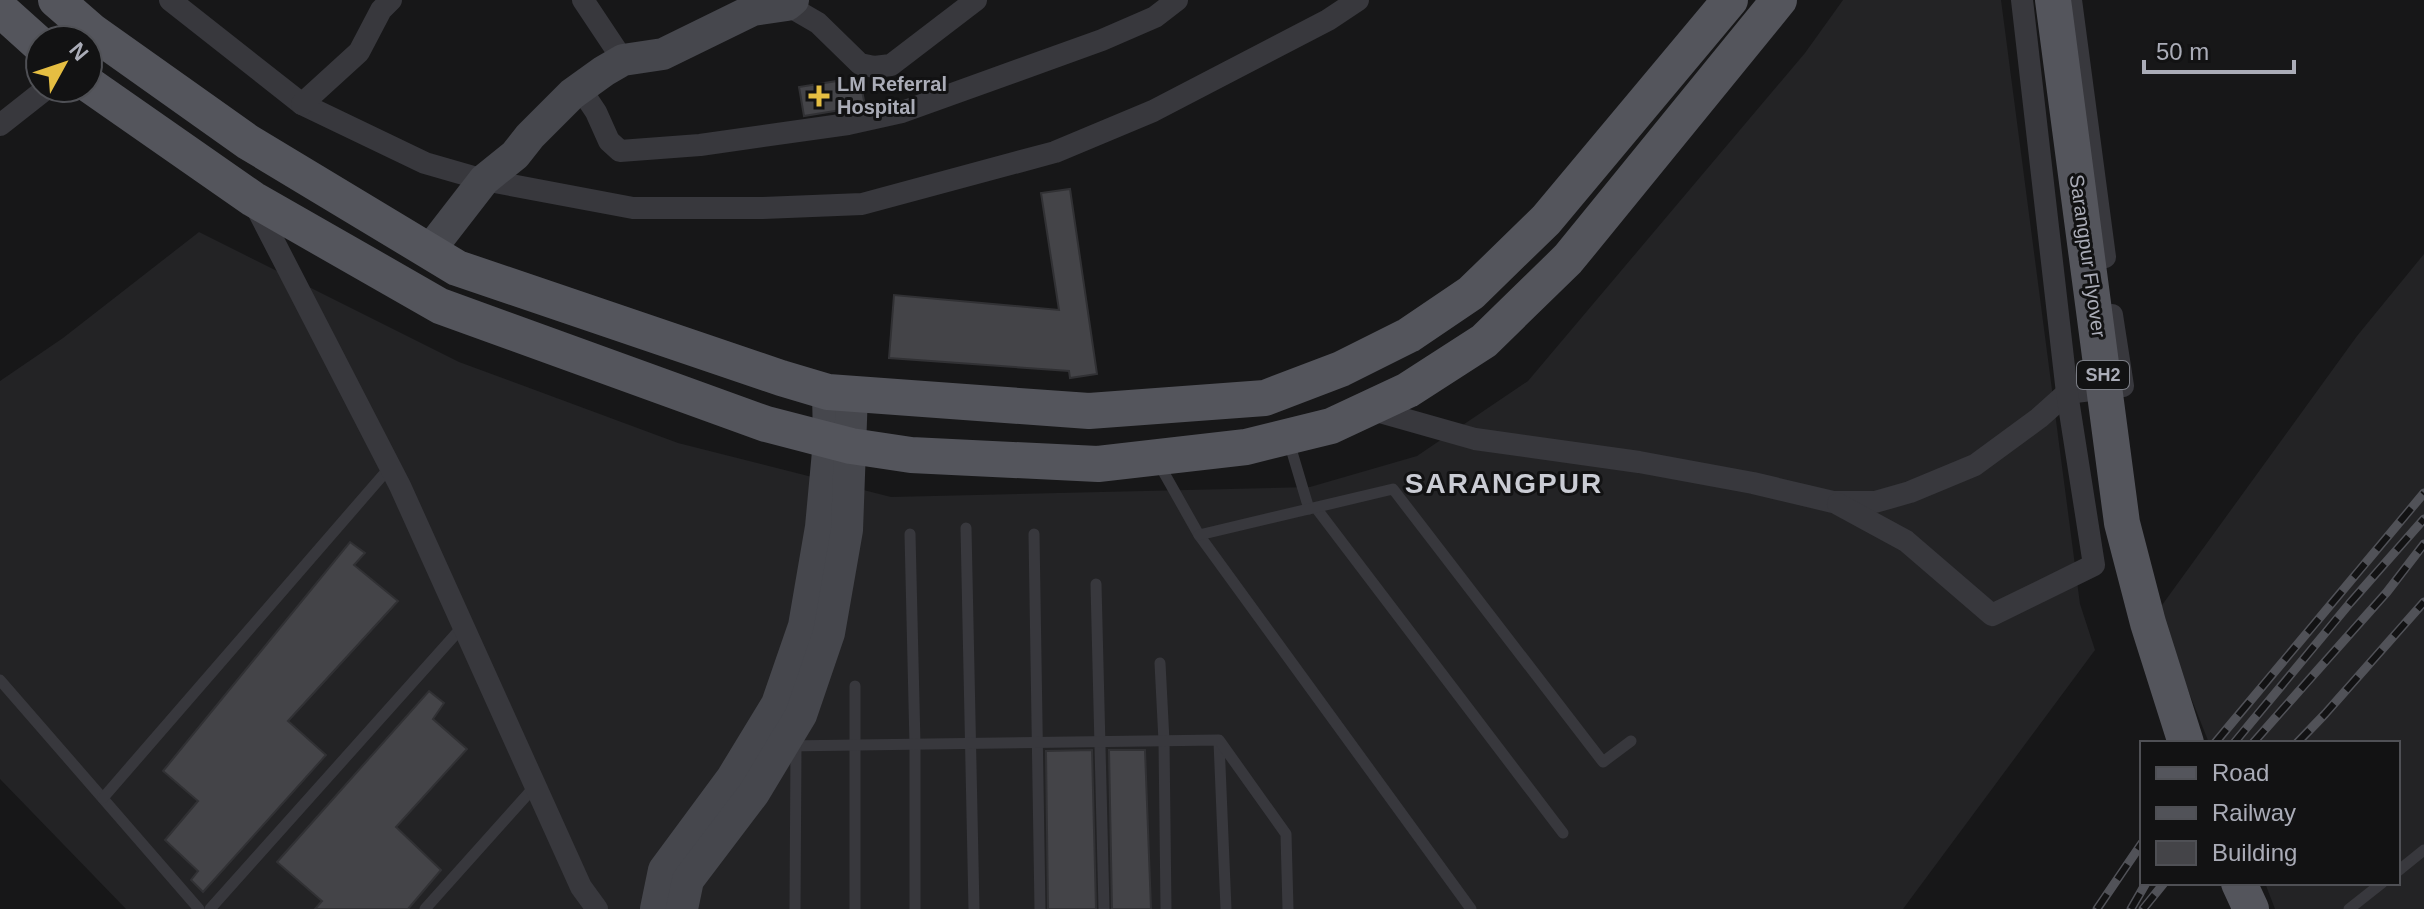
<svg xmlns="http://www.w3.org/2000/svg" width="2424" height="909" font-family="Helvetica,sans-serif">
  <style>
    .built { fill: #232325 }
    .building { fill: #444448; stroke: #313134; stroke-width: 2 }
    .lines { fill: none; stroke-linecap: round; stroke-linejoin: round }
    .lane { stroke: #38383d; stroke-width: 11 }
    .street { stroke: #38383d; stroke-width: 22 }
    .secondary { stroke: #46474d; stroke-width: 32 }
    .primary { stroke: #54555c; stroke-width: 36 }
    .rail-casing { stroke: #515258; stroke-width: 9 }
    .rail { stroke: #121213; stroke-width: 6; stroke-dasharray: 18; stroke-linecap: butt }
    .primary-bridge { stroke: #54555c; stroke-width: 36 }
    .poi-dot { fill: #e5be42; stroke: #121213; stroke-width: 3 }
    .labels { text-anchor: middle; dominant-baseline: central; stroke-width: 6; stroke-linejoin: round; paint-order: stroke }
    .shield { fill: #121213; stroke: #7c7e86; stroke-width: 2 }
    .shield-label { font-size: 18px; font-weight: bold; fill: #aaacb7 }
    .poi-label { font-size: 20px; font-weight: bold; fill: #aaacb7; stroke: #121213; text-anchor: start }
    .street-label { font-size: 20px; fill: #aaacb7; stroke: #121213 }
    .district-label { font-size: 28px; font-weight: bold; letter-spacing: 2px; fill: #caccd4; stroke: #121213 }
  </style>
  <rect width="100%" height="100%" fill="#171718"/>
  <g class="built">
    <path d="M1843,0H2001L2080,604L2095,650L1903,909H126L0,779V381L63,338L199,232L459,362L678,443L891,497L1310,487L1417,456L1528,381L1805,53Z"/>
    <path d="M2424,254V909H2275L2265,883H2398V743H2209L2157,612L2357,336Z"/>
  </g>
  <g class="building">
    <path d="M837,81L839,88L861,85L865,106L804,116L799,87Z"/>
    <path d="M1070,189L1097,374L1070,378L1069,371L889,358L894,295L1059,310L1041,193Z"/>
    <path d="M350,542L365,553L354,565L398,601L288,721L326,755L203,892L191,880L198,871L165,840L198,801L163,771Z"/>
    <path d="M429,691L444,703L433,719L467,749L396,827L441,870L408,909H315L322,901L277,862Z"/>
    <path d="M1092,750L1096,909H1048L1046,751Z"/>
    <path d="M1109,750H1145L1151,909H1112Z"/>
  </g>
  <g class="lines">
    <g class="lane">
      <path d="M1289,442L1309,509"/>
      <path d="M1159,464L1199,535L1471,909"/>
      <path d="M1316,508L1563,833"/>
      <path d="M966,528L974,909"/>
      <path d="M910,534L915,745V909"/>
      <path d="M1034,534L1040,909"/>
      <path d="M1199,535L1393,489L1603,762L1631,741"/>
      <path d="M1096,584L1104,909"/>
      <path d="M1160,663L1164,741L1166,909"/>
      <path d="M0,680L199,909"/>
      <path d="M855,686V909"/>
      <path d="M1219,742L1226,909"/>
      <path d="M786,746L1219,740L1286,834L1288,909"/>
      <path d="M103,798L390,467"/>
      <path d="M2398,871L2424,850"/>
      <path d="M210,909L463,626"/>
      <path d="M425,909L536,785"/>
      <path d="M795,909L796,746"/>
      <path d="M2349,909L2382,883"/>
    </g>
    <g class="street">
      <path d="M170,0L302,104L425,163L484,180L633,208H763L862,204L1055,152L1153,111L1328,20L1358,0"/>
      <path d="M583,0L623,60"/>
      <path d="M2071,0L2105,257"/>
      <path d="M787,5L818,23L860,64L874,67L891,65L976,0"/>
      <path d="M580,88L596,112L609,141L620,151L700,145L848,124L902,112L1102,40L1155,17L1177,0"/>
      <path d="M302,104L359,52L381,10L391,0"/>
      <path d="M0,125L47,88"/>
      <path d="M253,201L400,486L581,887L597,909"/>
      <path d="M1369,409L1475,439L1639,462L1753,483L1833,502H1875L1910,492L1975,465L2039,418L2067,393L2123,386L2112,315"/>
      <path d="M1838,504L1906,541L1992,615L2094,565L2067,393L2022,0"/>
    </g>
    <g class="secondary">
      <path d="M429,251L484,180L515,155L530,136L572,94L604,71L623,60L663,54L753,10L787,5L793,0"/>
      <path d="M656,909L664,870L732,778L777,704L804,626L821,527L829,441L828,392"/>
      <path d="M682,909L688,880L754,793L801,715L829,633L847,530L852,393"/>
    </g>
    <g class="primary">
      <path d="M56,0L93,32L248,142L457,268L781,378L828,392L1089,411L1265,398L1341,369L1409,335L1471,293L1546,220L1730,0"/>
      <path d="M0,9L40,45"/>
      <path d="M88,84L253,199L440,306L766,424L851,446L911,455L1098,464L1246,447L1331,426L1408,390L1484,341L1568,259L1779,0"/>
      <path d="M2239,883L2251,909"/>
    </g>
    <g class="rail-casing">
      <g id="rail">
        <path d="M2215,743L2424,493"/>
        <path d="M2234,743L2350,603L2424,519"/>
        <path d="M2253,743L2387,592L2424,544"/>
        <path d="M2297,743L2325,714L2424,602"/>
        <path d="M2097,909L2142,843"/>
        <path d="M2131,909L2146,883"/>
        <path d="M2143,909L2164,883"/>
      </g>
    </g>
    <use href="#rail" class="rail"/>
    <path class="primary-bridge" d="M2053,0L2122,523L2148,623L2186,743"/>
  </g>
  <path class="poi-dot" d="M815 84h8v8h8v8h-8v8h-8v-8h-8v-8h8z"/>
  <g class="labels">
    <rect class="shield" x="2077" y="361" width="52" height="28" rx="6"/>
    <g class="shield-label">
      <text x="2103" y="375">SH2</text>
    </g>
    <g class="poi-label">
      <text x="837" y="84">LM Referral<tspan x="837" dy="23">Hospital</tspan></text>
    </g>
    <g class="street-label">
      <text transform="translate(2088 256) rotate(82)">Sarangpur Flyover</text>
    </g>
    <g class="district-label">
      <text x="1504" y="483">SARANGPUR</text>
    </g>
  </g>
  <rect x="2140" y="741" width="260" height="144" fill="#121213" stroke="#4f5055" stroke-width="2"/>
  <rect x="2156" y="767" width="40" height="12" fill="#54555c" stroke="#4f5055" stroke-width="2"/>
  <text x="2212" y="781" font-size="24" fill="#aaacb7">Road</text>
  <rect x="2156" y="807" width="40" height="12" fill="#515258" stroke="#4f5055" stroke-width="2"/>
  <text x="2212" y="821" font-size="24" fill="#aaacb7">Railway</text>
  <rect x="2156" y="841" width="40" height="24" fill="#444448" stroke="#4f5055" stroke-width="2"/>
  <text x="2212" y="861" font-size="24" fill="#aaacb7">Building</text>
  <g transform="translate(64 64) rotate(50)"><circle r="38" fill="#121213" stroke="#4f5055" stroke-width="2"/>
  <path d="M0-6L14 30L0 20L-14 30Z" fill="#e5be42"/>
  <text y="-12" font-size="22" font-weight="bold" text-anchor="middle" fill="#aaacb7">N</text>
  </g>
  <path d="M2144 60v12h150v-12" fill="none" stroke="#aaacb7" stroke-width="4"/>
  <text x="2156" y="60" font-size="24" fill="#aaacb7" stroke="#121213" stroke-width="6" paint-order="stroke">50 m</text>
</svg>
